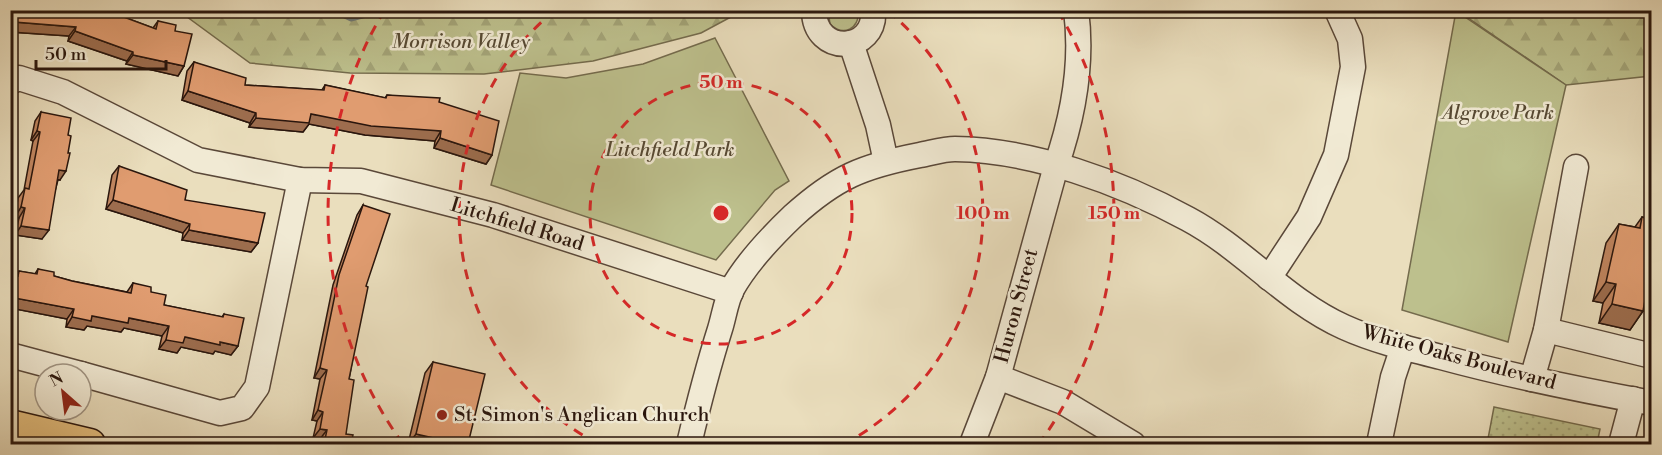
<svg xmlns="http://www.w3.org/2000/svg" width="1662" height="455" font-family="'Libre Bodoni',serif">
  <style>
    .grass { fill: url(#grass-dots); stroke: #746b4d; stroke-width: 1.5 }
    .forest { fill: url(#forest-firs); stroke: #746b4d; stroke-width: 1.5 }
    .green { fill: #bdc08d; stroke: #746b4d; stroke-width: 1.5 }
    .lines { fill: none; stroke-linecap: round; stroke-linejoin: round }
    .stream { stroke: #6e7875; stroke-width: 5 }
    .minor-casing { stroke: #5a4839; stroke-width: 27 }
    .major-casing { stroke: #2a160d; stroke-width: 33 }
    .minor { stroke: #f1ead4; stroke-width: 24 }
    .major { stroke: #e5bf7e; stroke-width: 30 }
    .wall { fill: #c18660; stroke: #2a160d; stroke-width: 1.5 }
    .shaded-wall { fill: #9d6d4e; stroke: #2a160d; stroke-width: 1.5 }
    .building { fill: #e09c70; stroke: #2a160d; stroke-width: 1.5 }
    .ring { fill: none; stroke: #d62828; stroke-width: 3; stroke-dasharray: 10 8 }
    .poi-dot { fill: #8f2418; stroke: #f1ead4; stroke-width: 2 }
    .labels { text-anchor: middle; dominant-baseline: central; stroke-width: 5; stroke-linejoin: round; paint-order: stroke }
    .park-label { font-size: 20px; font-style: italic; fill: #564933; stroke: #f1ead4 }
    .street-label { font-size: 20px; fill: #2a160d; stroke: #f1ead4 }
    .poi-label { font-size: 20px; fill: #2a160d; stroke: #f1ead4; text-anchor: start }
    .centre { fill: #d62828; stroke: #f1ead4; stroke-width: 3 }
    .ring-label { font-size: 18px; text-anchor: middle; font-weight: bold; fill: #d62828; stroke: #f1ead4; stroke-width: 5; stroke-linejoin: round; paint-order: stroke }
  </style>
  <defs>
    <pattern id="grass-dots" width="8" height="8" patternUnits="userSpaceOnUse" patternTransform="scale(1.5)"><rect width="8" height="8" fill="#bdc08d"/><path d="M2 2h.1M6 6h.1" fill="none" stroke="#a3a478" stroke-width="1.8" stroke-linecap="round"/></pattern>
    <pattern id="forest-firs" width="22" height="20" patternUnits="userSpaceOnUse" patternTransform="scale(1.5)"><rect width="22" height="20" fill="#bdc08d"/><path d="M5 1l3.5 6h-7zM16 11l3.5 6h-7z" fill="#a3a478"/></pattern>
  </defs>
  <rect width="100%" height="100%" fill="#eadebd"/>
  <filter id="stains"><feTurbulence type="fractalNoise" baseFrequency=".00333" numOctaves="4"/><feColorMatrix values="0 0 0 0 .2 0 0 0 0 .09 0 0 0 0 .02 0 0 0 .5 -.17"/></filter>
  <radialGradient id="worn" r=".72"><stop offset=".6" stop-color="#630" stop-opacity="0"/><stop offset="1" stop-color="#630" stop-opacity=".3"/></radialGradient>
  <path class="grass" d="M1494,407L1600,429L1597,444H1487Z"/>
  <g class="forest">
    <path d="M179,11H742L701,33L593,61L484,74L350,73L250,63Z"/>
    <path d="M1458,11H1651V76L1566,85Z"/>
  </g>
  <g class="green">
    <path d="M828,10L858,11C860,29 843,37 830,24Z"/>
    <path d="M1456,11L1566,85L1508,342L1402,310Z"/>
    <path d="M715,38L789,181L775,190L716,260L491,185L520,73L566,78L643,64Z"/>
  </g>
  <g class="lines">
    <path class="stream" d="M332,10L351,19L385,10"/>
    <g class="minor-casing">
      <g id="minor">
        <path d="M814,10C814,57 877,53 873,10"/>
        <path d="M851,43L878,125L886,162"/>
        <path d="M10,82L19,78L63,92L198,160L300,180L361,181L493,215L731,292"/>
        <path d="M1269,278L1309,217L1336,155L1353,67L1350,39L1337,10"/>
        <path d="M1546,330L1576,167"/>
        <path d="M10,355L81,374"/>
        <path d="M81,374L220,413L242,408L257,387L300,180"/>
        <path d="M998,377L1063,402L1133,444"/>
        <path d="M1532,379L1546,330L1652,356"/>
        <path d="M689,444C698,406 708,367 720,329C724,316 726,301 732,289C747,262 771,237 793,216C836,177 863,166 920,155C931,153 944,149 955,149C1032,150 1120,182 1188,219C1244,249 1286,301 1344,327C1375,341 1409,349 1441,357C1511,376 1581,390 1652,403"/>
        <path d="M972,444L998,377L1056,166C1073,117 1083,62 1076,10"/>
        <path d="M1379,444L1393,377L1403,347"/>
        <path d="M1621,444L1633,399"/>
      </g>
    </g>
    <g class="major-casing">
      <path id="major" d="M10,425L90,444"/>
    </g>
    <use href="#minor" class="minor"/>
    <use href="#major" class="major"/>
  </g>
  <g class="wall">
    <path d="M12,10H105L153,28L158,21L175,31L184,66L178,76L126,64L127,61L68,41L69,36L10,32V17Z"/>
    <path d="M194,62L245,85L322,90L325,85L385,98L387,95L439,102L492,155L486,164L434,148L435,141L365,135L309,124L303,132L249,127L250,123L182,100L187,71Z"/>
    <path d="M41,112L60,180H58L42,239L15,235L19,218L15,217L18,198L24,190L33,141L31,140L35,121Z"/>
    <path d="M119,166L185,200L258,243L251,252L182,240L183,233L106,209L112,175Z"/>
    <path d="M363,205L366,286L349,379L346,434L351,444H319L320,439L313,438L317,421L312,420L320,379L314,378L333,285L357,215Z"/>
    <path d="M1642,217L1652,220V313L1643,311L1630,330L1599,323L1603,303L1593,301L1606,243L1619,224L1635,227Z"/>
    <path d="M38,269L54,276L72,281L127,292L133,283L151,292L164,305L222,317L224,314L238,346L231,355L215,351L213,354L181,347L177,353L159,349L162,336L124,328L121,332L87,326L84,330L66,327L67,319L10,308V274L16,275L19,271L35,274Z"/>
    <path d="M433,362L468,444H408L425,373Z"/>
  </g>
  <g class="shaded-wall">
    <path d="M14,22L76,27L69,36L10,32V27Z"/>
    <path d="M75,31L133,52L127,61L68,41Z"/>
    <path d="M133,55L184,66L178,76L126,64Z"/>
    <path d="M188,91L256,113L250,123L182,100Z"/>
    <path d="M311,114L441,131L435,141L365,135L309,124L303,132L249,127L256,118Z"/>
    <path d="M37,131L40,132L33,141L31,140Z"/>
    <path d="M440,138L492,155L486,164L434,148Z"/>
    <path d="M59,170L66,171L60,180L53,179Z"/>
    <path d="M113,200L190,224L183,233L106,209Z"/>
    <path d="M21,207L25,208L19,218L15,217Z"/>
    <path d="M21,226L49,230L42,239L15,235Z"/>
    <path d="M189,230L258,243L251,252L182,240Z"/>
    <path d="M1606,282L1616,284L1603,303L1593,301Z"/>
    <path d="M1647,290L1652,291V313L1634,309Z"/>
    <path d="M15,298L74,309L67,319L10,308V303Z"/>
    <path d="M1612,304L1643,311L1630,330L1599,323Z"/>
    <path d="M92,316L129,318L169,326L162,336L124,328L121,332L87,326L84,330L66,327L72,317Z"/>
    <path d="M185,337L220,342L238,346L231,355L215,351L213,354L181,347L177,353L159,349L166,340Z"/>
    <path d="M320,368L327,370L320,379L314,378Z"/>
    <path d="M318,410L323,412L317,421L312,420Z"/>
    <path d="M320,429L327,430L320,439L313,438Z"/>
    <path d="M416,434L460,444H408Z"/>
  </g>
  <g class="building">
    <path d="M16,10H105L156,29L158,21L176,25L175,31L192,34L184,66L133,55V52L75,31L76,27L14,22Z"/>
    <path d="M194,62L246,78L245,85L324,90L325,85L386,98L387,95L440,98L439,102L499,121L492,155L440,138L441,131L371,126L311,114L309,123L256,118V113L188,91Z"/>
    <path d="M41,112L71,118L68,135L71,136L68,153H70L66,171L59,170L49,230L21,226L25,208L21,207L25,188L29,189L40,132L37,131Z"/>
    <path d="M119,166L187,190L185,200L265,213L258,243L189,230L190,224L113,200Z"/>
    <path d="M363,205L390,214L366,286L368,287L349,379L354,380L346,434L353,435L351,444H324L327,430L320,429L323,412L318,410L327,370L320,368L339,275Z"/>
    <path d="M1642,217L1652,220V291L1647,290L1643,311L1612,304L1616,284L1606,282L1619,224L1640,228Z"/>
    <path d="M38,269L54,272V276L72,281L131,293L133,283L151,287V292L166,295L164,305L223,317L224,314L244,318L238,346L220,342V345L185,337L183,343L166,340L169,326L129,318L128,323L92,316L91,321L72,317L74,309L15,298L13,304L10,303V274L18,276L19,271L37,274Z"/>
    <path d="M433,362L485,374L468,444H460L416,434Z"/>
  </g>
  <g class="ring">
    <circle cx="721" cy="213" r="131"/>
    <path d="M598 444A262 262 0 0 1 554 11M888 11A262 262 0 0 1 844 444"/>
    <path d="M403 444A393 393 0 0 1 384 11M1058 11A393 393 0 0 1 1039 444"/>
  </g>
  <circle class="poi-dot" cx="442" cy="415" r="6"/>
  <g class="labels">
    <g class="park-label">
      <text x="461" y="42">Morrison Valley</text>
      <text x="1498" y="113">Algrove Park</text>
      <text x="670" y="150">Litchfield Park</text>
    </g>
    <g class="street-label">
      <text transform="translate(517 225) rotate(17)">Litchfield Road</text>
      <text transform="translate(1017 306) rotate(-75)">Huron Street</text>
      <text transform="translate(1459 358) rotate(15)">White Oaks Boulevard</text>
    </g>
    <g class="poi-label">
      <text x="454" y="415">St. Simon's Anglican Church</text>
    </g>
  </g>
  <circle cx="721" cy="213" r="9" class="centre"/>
  <g class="ring-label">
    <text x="721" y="88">50 m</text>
    <text x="983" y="219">100 m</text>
    <text x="1114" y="219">150 m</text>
  </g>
  <rect width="1662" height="455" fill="none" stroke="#eadebd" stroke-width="36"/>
  <rect x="12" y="12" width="1638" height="431" fill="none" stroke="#2a160d" stroke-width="3"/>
  <rect x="18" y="18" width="1626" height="419" fill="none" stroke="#2a160d" stroke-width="1.5"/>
  <g transform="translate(63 392) rotate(332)"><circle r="28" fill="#f1ead4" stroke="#a19584" stroke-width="1.5"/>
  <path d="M0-4.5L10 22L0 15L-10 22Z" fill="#8f2418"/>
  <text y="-9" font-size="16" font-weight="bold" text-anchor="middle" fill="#2a160d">N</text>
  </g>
  <path d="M36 60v9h130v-9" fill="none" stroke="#2a160d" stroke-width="3"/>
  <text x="45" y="60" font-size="18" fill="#2a160d" stroke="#f1ead4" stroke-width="4.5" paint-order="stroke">50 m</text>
  <rect width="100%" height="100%" filter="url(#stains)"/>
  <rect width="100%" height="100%" fill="url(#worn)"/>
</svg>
